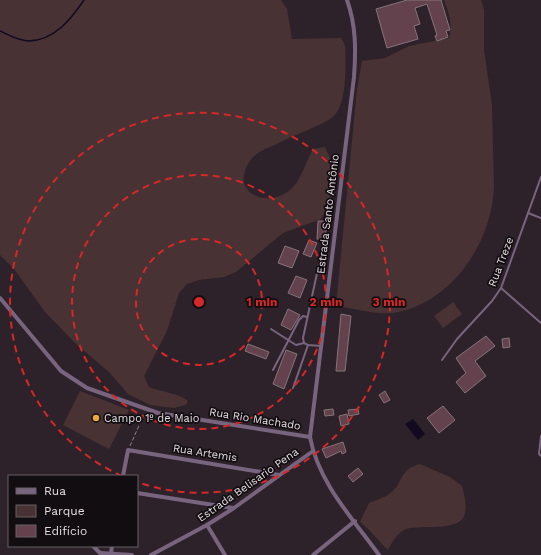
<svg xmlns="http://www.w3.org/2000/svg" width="541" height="555" font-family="'Work Sans',sans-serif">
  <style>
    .green { fill: #483233 }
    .water { fill: #130921 }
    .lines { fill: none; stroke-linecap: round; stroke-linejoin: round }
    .stream { stroke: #130921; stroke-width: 1.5 }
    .building { fill: #64424d; stroke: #857479 }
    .path { stroke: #8b8287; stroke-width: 1; stroke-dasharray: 4 2; stroke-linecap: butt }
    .lane { stroke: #79647f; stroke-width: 2 }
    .street { stroke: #79647f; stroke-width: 4 }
    .ring { fill: none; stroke: #d62828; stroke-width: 2; stroke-dasharray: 7 5 }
    .poi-dot { fill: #eda83b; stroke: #120d11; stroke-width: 1.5 }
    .labels { text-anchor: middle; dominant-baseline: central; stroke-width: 3.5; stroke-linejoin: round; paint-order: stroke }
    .street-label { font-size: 11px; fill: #e4dce1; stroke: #120d11 }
    .poi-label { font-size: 11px; fill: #e4dce1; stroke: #120d11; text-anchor: start }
    .centre { fill: #d62828; stroke: #120d11; stroke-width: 2 }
    .ring-label { font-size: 12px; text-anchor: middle; font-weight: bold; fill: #d62828; stroke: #120d11; stroke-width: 3.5; stroke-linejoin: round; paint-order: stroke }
  </style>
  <rect width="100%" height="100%" fill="#2d2229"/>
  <g class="green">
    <path d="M0,0H281L287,9L292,39L341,38L345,45C346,63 347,103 334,116C326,124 289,137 277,144C265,149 255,152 248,164C232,192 264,207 286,193C301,184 305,163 313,149L325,147L330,158V196L327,208L321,219L283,233L236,272L224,277L199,280L187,284L179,293L167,331L144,376L149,387C159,391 181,394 188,401L186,405L174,408L150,405L128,394L110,373L74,342L45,312L14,269L0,255Z"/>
    <path d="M444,0H481L484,10V50L492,105L494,187C492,243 451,304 393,313C375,315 353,308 336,306L357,89L362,61L385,58L409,46L449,38C453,25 449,13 444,0Z"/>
    <path d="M453,302L462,314L443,328L434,316Z"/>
    <path d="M80,391L129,410L109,449L63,425Z"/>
    <path d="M420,464L450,477L462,486C464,494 467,505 465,513C462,533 420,524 406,529C397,533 392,542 388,550C378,541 371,530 360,522L369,503C375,500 384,498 389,494C405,483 397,470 420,464Z"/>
  </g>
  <path class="water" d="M413,419L425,434L418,440L405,424Z"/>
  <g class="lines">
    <path class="stream" d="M0,31C9,35 19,41 29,41C55,40 71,19 84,0"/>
  </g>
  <g class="building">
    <path d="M407,0H441L450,30L446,31L448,37L437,41L435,36L437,35L427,4L415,8L420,24L414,26L418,39L387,48L376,9Z"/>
    <path d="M318,221H327L325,240L317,239Z"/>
    <path d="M309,240L317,243L311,257L303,254Z"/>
    <path d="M285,246L299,251L292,268L278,263Z"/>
    <path d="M296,276L307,280L300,298L288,293Z"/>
    <path d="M288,309L300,315L291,330L281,325Z"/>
    <path d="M341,314L351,316L345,371H336Z"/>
    <path d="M486,336L495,346L475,361L486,376L465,393L456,382L466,373L456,358Z"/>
    <path d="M509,338L510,347L503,348L502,339Z"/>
    <path d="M248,344L269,352L266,359L245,351Z"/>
    <path d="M286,350L297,354L284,389L273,384Z"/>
    <path d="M385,391L390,400L384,403L379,395Z"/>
    <path d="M443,406L455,420L439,433L427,418Z"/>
    <path d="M333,409L334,415L325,416L324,410Z"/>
    <path d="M358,409L359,414L349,416L348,410Z"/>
    <path d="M347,414L349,424L341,426L339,416Z"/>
    <path d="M343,442L346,452L342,454L341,451L326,458L322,449Z"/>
    <path d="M358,468L363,474L353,482L348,476Z"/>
  </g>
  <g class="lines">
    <path class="path" d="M130,446L144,414"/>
    <g class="lane">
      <path d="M528,213L541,218"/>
      <path d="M319,264L303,338L304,343L308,345L321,346"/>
      <path d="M501,288L541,323"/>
      <path d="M271,329L296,345L304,343"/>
      <path d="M442,360L457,339L492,301L501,288L541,177"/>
      <path d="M273,370L299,320L303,316L307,317"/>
      <path d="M293,388L308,345"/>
      <path d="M541,436L539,454L541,456"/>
    </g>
    <g class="street">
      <path d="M347,0C356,25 356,50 354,77L310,437C318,482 353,519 379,555"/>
      <path d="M0,298L61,371L87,388L158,413L310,437"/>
      <path d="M123,476L128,450L279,475"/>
      <path d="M137,493L233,508"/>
      <path d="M207,525L225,555"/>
      <path d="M93,546L100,553"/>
      <path d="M100,553L132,555"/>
      <path d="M111,553L112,546"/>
      <path d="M151,555L207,525L234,508L313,451"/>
      <path d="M313,555L355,521"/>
    </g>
  </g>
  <g class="ring">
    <circle cx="199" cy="302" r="63"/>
    <circle cx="199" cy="302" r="127"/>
    <path d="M122 476A190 190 0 1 1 137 482"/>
  </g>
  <circle class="poi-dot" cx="96" cy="418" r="4"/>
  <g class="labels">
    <g class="street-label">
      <text transform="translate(328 214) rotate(-83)">Estrada Santo Antônio</text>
      <text transform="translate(501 262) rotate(-69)">Rua Treze</text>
      <text transform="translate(255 419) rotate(9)">Rua Rio Machado</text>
      <text transform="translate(205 453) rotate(9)">Rua Artemis</text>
      <text transform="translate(248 485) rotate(-35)">Estrada Belisario Pena</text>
    </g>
    <g class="poi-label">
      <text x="104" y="418">Campo 1º de Maio</text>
    </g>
  </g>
  <circle cx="199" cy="302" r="6" class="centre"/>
  <g class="ring-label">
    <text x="262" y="306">1 min</text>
    <text x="326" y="306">2 min</text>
    <text x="389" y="306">3 min</text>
  </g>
  <rect x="8" y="475" width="130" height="72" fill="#120d11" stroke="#666064"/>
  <rect x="16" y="488" width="20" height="6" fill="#79647f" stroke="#666064"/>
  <text x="44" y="495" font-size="12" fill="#e4dce1">Rua</text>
  <rect x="16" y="505" width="20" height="12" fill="#483233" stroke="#666064"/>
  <text x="44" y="515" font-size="12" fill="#e4dce1">Parque</text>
  <rect x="16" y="525" width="20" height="12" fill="#64424d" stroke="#666064"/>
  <text x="44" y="535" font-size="12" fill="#e4dce1">Edifício</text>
</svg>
